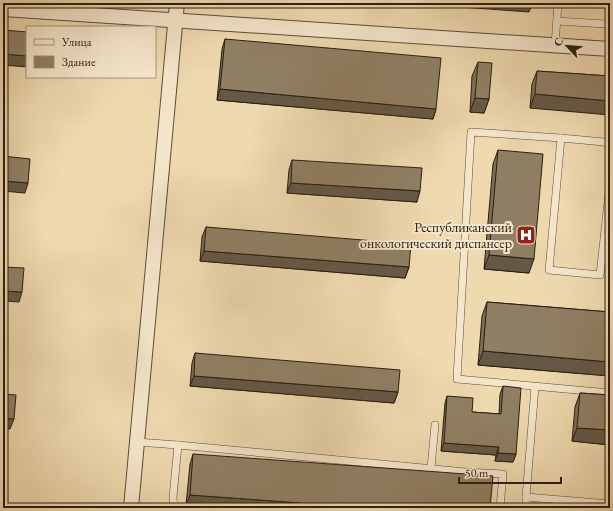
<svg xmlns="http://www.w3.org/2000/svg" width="613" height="511" font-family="'EB Garamond',serif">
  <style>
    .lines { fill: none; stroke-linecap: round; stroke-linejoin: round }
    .service-casing { stroke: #5a4d39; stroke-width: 8 }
    .minor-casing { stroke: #5a4d39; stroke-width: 16 }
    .service { stroke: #f5e6cb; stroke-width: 7 }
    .minor { stroke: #f5e6cb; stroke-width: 14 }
    .wall { fill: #7c6d56; stroke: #291e12 }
    .shaded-wall { fill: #655946; stroke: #291e12 }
    .building { fill: #907f64; stroke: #291e12 }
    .labels { text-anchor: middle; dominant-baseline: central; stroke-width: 4; stroke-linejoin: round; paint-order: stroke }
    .poi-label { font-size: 14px; fill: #291e12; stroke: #f5e6cb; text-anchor: end }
  </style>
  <rect width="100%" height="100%" fill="#efd9af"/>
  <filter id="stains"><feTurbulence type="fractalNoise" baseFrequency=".005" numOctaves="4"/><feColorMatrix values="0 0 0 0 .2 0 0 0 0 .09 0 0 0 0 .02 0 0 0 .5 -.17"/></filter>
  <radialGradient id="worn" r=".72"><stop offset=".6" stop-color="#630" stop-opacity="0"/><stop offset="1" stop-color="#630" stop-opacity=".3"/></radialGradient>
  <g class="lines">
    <g class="service-casing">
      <g id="service">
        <path d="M557,21L605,24H610"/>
        <path d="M555,46L558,3"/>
        <path d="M561,138L471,132L457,379L610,393"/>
        <path d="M610,146L604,142L561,138L549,270L600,275L610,184"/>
        <path d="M535,387L526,497L610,504"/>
        <path d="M137,442L178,445"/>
        <path d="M431,468L435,425"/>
        <path d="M174,508L173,497L178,445L466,472L503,474L500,508"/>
        <path d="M526,508V497"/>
      </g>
    </g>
    <g class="minor-casing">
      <g id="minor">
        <path d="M3,9L610,49"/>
        <path d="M131,508L177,3"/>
      </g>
    </g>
    <use href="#service" class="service"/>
    <use href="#minor" class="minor"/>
  </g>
  <g class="wall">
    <path d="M225,39L436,109L433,119L217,100L222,49Z"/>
    <path d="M478,62L489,99L484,113L470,112L472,76Z"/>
    <path d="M537,71L610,76L530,108L532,84Z"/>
    <path d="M498,150L529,273L484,269L493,164Z"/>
    <path d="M292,160L417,202L287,193L289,170Z"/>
    <path d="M206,227L409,267L405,278L200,261L202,237Z"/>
    <path d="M487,302L610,312V376L478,365L482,316Z"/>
    <path d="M195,353L398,392L394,403L190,386L192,363Z"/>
    <path d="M503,386L516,454L513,462L495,461L496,455L441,451L445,403L447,396L472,412L499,414L500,394Z"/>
    <path d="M580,393L610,395V445L572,441L575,407Z"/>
    <path d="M193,454L490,508H232L186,505L190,464Z"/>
  </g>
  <g class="shaded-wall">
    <path d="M407,3H519L532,4L529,12Z"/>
    <path d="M581,3H610V8L580,6Z"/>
    <path d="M3,54L27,56V67L3,65Z"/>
    <path d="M220,89L436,109L433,119L217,100Z"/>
    <path d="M535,94L610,101V115L530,108Z"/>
    <path d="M475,98L489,99L484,113L470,112Z"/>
    <path d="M3,181L28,183L25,193L3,191Z"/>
    <path d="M291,183L420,191L417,202L287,193Z"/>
    <path d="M204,251L409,267L405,278L200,261Z"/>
    <path d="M489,255L534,259L529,273L484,269Z"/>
    <path d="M3,291L22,292L19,302L3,301Z"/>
    <path d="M483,351L610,362V376L478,365Z"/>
    <path d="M194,376L398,392L394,403L190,386Z"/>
    <path d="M3,418L14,419L10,429H3Z"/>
    <path d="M577,428L610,430V445L572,441Z"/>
    <path d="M444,443L499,447L496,455L441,451Z"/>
    <path d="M498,453L516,454L513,462L495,461Z"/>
    <path d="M190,495L301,503L300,508H232L186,505Z"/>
    <path d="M314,504L370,508H313Z"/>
  </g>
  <g class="building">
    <path d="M519,3H532V4Z"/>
    <path d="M3,30L27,32V56L3,54Z"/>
    <path d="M225,39L441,58L436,109L220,89Z"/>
    <path d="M478,62L492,63L489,99L475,98Z"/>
    <path d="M537,71L610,76V101L535,94Z"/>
    <path d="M498,150L543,154L534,259L489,255Z"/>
    <path d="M3,156L30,159L28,183L3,181Z"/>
    <path d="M292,160L422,168L420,191L291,183Z"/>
    <path d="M206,227L411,244L409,267L204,251Z"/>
    <path d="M3,267L24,268L22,292L3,291Z"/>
    <path d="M487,302L610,312V362L483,351Z"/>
    <path d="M195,353L400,370L398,392L194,376Z"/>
    <path d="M503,386L521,388L516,454L498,453L499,447L444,443L447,396L473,398L472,412L501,414Z"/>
    <path d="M580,393L610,395V430L577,428Z"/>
    <path d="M3,394L16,395L14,419L3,418Z"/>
    <path d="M193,454L493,476L490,508H370L314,504V508H301V503L190,495Z"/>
  </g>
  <defs>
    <g id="hospital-square" transform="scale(1)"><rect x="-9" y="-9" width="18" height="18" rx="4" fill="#8f2418" stroke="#f5e6cb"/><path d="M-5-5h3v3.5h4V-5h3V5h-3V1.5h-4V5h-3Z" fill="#fff"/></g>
  </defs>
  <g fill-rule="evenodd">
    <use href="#hospital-square" x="526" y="235"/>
  </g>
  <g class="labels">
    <g class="poi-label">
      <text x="512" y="227">Республиканский<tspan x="512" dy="16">онкологический диспансер</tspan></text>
    </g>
  </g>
  <rect width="613" height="511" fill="none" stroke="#efd9af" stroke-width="16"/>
  <rect x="4" y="4" width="605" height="503" fill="none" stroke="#291e12" stroke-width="2"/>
  <rect x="8" y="8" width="597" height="495" fill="none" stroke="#291e12"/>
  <rect x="26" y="26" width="130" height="52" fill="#f5e6cb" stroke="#a39681"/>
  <rect x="34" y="39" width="20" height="6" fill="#f5e6cb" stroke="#a39681"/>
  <text x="62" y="46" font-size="12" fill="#291e12">Улица</text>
  <rect x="34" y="56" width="20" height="12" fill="#907f64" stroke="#a39681"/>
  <text x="62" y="66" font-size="12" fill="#291e12">Здание</text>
  <g transform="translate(567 46) rotate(296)" stroke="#f5e6cb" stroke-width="3" paint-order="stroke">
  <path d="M0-3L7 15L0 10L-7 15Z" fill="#291e12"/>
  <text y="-6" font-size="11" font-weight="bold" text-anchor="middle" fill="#291e12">С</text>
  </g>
  <path d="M459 477v6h102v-6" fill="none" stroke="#291e12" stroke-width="2"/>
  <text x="465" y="477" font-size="12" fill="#291e12" stroke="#f5e6cb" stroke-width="3" paint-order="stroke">50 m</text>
  <rect width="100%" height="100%" filter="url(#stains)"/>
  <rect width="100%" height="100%" fill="url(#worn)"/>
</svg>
